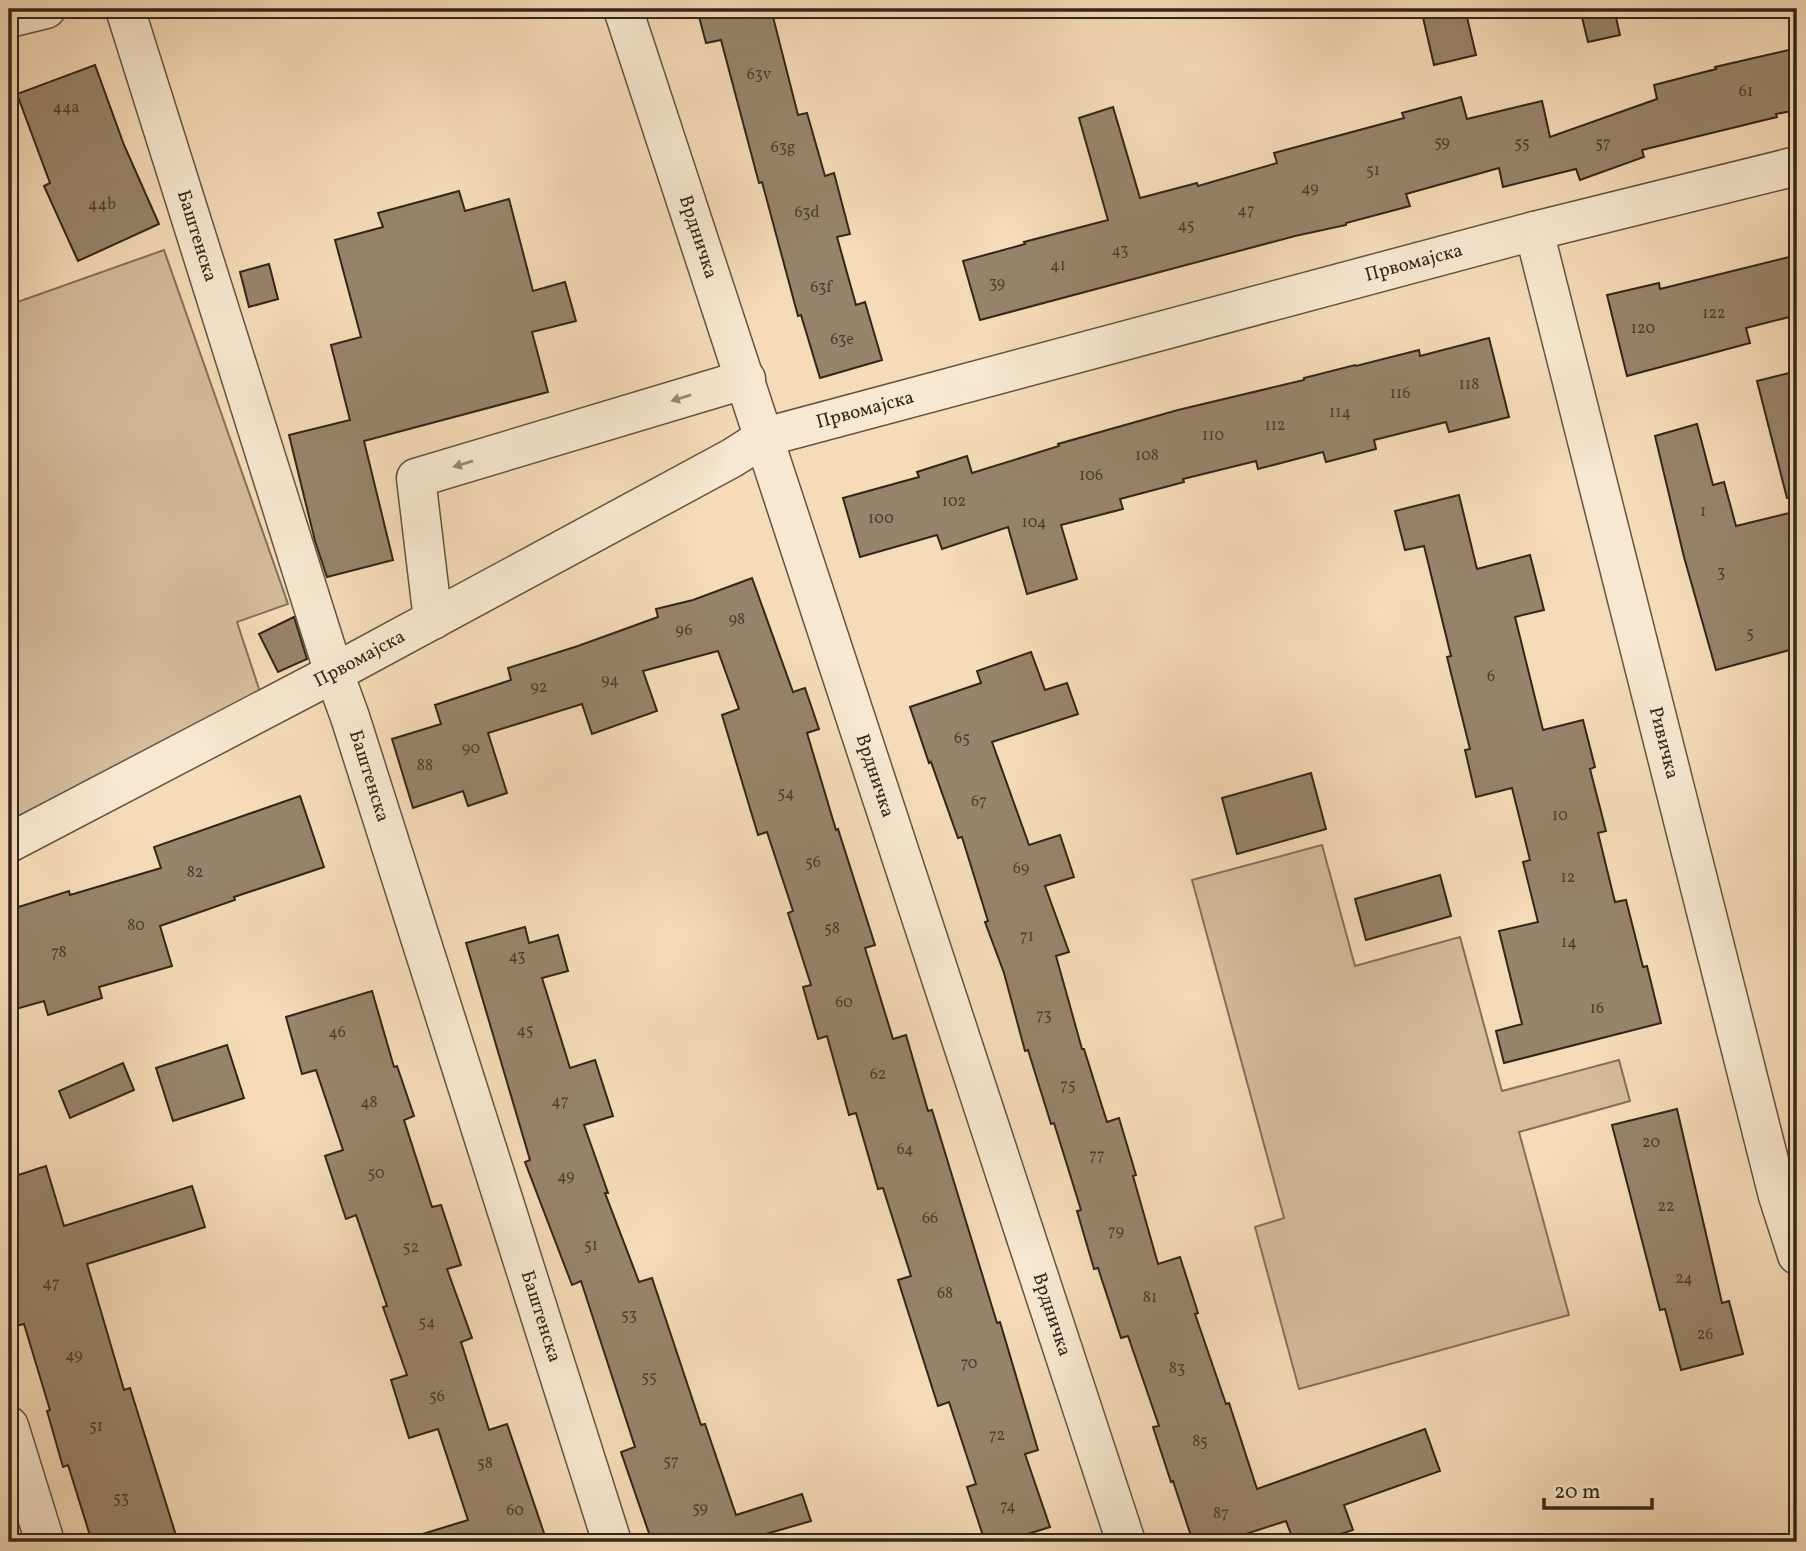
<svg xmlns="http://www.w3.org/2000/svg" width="1806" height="1551" font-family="Vollkorn,serif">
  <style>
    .green { fill: #d4bc9d; stroke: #84715b; stroke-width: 2 }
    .building { fill: #98846c; stroke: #332619; stroke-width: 2 }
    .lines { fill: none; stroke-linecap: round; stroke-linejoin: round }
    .minor-casing { stroke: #645341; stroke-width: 41 }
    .minor { stroke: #f8e8d1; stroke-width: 38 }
    .oneway { fill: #968775 }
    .labels { text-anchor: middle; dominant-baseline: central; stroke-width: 7; stroke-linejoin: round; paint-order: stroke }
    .number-label { font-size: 16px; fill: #4c3e2e }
    .street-label { font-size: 19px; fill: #332619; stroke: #f8e8d1 }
  </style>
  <rect width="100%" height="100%" fill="#f5dbb8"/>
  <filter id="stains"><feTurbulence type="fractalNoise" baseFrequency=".00286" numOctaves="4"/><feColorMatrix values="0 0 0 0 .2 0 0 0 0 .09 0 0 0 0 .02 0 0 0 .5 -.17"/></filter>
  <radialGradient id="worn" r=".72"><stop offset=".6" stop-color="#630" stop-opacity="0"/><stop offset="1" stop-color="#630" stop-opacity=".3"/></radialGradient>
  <g class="green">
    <path d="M164,250L288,604L237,622L261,695L9,826V305Z"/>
    <path d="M1322,845L1355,966L1460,937L1502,1091L1619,1060L1630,1101L1519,1132L1569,1315L1299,1389L1255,1227L1284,1218L1192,880Z"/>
  </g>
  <g class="building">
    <path d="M697,9H771L798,115L807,113L825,176L834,173L850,234L837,237L856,305L865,302L882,360L820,378L801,315L798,316L762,182L759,183L721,40L706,43Z"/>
    <path d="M1421,9H1465L1476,55L1434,65Z"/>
    <path d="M1580,9H1614L1620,35L1588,42Z"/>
    <path d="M1797,48V110L1776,114L1777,117L1642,150L1644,157L1580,180L1576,169L1503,187L1499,168L1406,194L1410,206L1346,223V225L1295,236L980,320L963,261L1025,244L1024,242L1108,220L1079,118L1113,107L1140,198L1197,183L1198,186L1277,163L1274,153L1404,118L1402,113L1461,97L1467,119L1542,101L1550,137L1657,99L1654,85L1716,69L1715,67Z"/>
    <path d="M95,65L124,145L159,224L78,261L44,186L50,183L17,94Z"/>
    <path d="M459,191L465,211L509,199L533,291L565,282L576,321L532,332L548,392L364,441L393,560L327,577L315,541L289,435L350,420L331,345L361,337L335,240L383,227L378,213Z"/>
    <path d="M1797,255V315L1746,328L1750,343L1627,376L1607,295L1659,283L1660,289Z"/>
    <path d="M269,264L278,299L249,307L240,272Z"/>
    <path d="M1489,338L1509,417L1449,432L1446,422L1374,440L1376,449L1326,462L1323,452L1258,469L1256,461L1183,479L1184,482L1120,499L1123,509L1061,525L1077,579L1027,594L1008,527L942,549L937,535L860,557L843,498L919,477L917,472L967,456L972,473L1059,446L1058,444L1178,410L1304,380V378L1355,365L1356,366L1419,350L1420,356Z"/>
    <path d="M1797,371V497L1787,498L1757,381Z"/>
    <path d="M1697,424L1713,485L1724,482L1736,526L1797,511V648L1716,670L1684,557L1655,436Z"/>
    <path d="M1459,495L1477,569L1530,555L1544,610L1515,617L1543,730L1583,720L1595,767L1590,769L1606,831L1598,833L1615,902L1626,900L1643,967L1647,966L1661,1023L1504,1063L1496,1031L1522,1024L1499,931L1538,922L1523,862L1530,860L1512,788L1476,797L1465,750L1470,749L1447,657L1451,656L1424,546L1405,550L1395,511Z"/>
    <path d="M752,578L793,692L805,688L819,729L807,733L836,830L838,829L875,945L865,948L893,1039L906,1035L928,1111L932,1110L997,1323L1000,1322L1038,1450L1025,1454L1050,1527L1002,1542H985L967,1487L976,1484L949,1402L938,1406L898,1280L911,1276L883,1188L878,1189L856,1113L849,1115L827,1036L818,1039L803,987L811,985L788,913L793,911L767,832L758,835L722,715L739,709L718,651L643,671L657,711L592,734L582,704L488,733L507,793L468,806L463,791L413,808L392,739L441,724L435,705L511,680L508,668L578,646L658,617L656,609L693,600Z"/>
    <path d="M294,617L307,659L278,672L259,634Z"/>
    <path d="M1031,652L1045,690L1067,683L1078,714L992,742L1029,845L1060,835L1074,877L1045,886L1069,952L1056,956L1082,1049H1084L1107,1122L1119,1118L1136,1175L1133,1176L1158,1264L1180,1257L1198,1313L1195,1314L1226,1404L1229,1403L1257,1489L1425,1429L1440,1471L1344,1505L1353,1530L1317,1542H1294L1286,1521L1221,1542H1193L1173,1481L1171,1482L1153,1427L1159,1426L1128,1336L1121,1338L1098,1268L1094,1269L1077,1211L1081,1210L1054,1123L1051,1124L1028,1050L1025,1051L1004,973L985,922L988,921L962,837L958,838L931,762L929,763L910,707L981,683L977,671Z"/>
    <path d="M1311,773L1326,829L1237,854L1222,798Z"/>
    <path d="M300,796L324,867L234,897L235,900L160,926L172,966L99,987L102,998L48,1015L44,1001L9,1011V910L69,891L70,895L161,868L154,847Z"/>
    <path d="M1440,875L1451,916L1366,940L1355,899Z"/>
    <path d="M525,927L529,943L558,935L568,971L542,978L570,1068L595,1060L613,1116L584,1125L608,1193H605L639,1282L652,1278L701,1425L705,1424L736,1515L802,1494L811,1521L745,1540L746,1542H652L621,1452L635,1447L581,1281L572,1285L525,1162L530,1160L466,943Z"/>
    <path d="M372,991L394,1067L397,1066L414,1116L404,1120L432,1207L441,1205L461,1265L447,1269L472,1338L461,1342L489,1430L507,1424L547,1542H417L416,1536L468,1520L438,1429L409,1438L391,1380L407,1375L383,1307L387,1306L356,1215L346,1219L325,1156L343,1150L316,1070L302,1074L286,1017Z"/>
    <path d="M227,1045L244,1098L173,1121L156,1068Z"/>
    <path d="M123,1063L134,1090L70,1118L59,1091Z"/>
    <path d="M1677,1109L1722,1303L1729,1301L1743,1354L1681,1370L1665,1309L1660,1310L1612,1125Z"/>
    <path d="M46,1166L64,1226L192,1186L205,1227L87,1264L124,1390L130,1388L178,1542H92L68,1465L63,1467L47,1411L50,1410L24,1324L16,1326L9,1303V1178Z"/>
  </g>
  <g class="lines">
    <g class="minor-casing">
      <g id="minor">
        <path id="s1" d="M125,9L334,673L350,717L612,1542"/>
        <path id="s2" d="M623,9L1126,1542"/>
        <path d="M9,18L46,9"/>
        <path id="s3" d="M1534,231L1778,1196L1797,1255"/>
        <path d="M433,620L416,478L746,379"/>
        <path id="s4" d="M9,843L334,673L732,458L765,437L1534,231L1797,166"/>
        <path d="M9,1426L45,1542"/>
      </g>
    </g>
    <use href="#minor" class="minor"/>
  </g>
  <defs><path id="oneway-solid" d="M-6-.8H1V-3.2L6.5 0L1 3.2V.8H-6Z" transform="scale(1.75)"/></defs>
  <g class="oneway">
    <use href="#oneway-solid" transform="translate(681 398) rotate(163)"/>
    <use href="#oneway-solid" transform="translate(463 464) rotate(163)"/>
  </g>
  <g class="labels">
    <g class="number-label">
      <text x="759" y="75">63v</text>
      <text x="1746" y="92">61</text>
      <text x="66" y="108">44a</text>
      <text x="1442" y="143">59</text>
      <text x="1522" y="144">55</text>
      <text x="1603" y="144">57</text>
      <text x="783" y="148">63g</text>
      <text x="1373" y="171">51</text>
      <text x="1310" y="189">49</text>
      <text x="102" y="205">44b</text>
      <text x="1246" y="211">47</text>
      <text x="807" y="213">63d</text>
      <text x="1186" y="226">45</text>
      <text x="1120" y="251">43</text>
      <text x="1058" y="266">41</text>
      <text x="997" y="284">39</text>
      <text x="821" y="288">63f</text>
      <text x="1714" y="314">122</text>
      <text x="1643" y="329">120</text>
      <text x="842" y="340">63e</text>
      <text x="1469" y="385">118</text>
      <text x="1400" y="394">116</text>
      <text x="1340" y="413">114</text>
      <text x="1275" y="426">112</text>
      <text x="1213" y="436">110</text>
      <text x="1147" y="456">108</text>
      <text x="1091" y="476">106</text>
      <text x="954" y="502">102</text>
      <text x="1703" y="512">1</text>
      <text x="881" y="519">100</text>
      <text x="1034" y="523">104</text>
      <text x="1721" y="573">3</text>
      <text x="737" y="620">98</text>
      <text x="684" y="631">96</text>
      <text x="1750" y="634">5</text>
      <text x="1491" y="677">6</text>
      <text x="610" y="681">94</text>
      <text x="539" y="688">92</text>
      <text x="962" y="739">65</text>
      <text x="471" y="749">90</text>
      <text x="425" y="766">88</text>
      <text x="786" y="794">54</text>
      <text x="979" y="802">67</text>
      <text x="1560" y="816">10</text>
      <text x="813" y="863">56</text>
      <text x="1021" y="869">69</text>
      <text x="195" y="873">82</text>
      <text x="1568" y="878">12</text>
      <text x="136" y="926">80</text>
      <text x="832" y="929">58</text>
      <text x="1027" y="937">71</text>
      <text x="1569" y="943">14</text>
      <text x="59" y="953">78</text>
      <text x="517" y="957">43</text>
      <text x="844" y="1003">60</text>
      <text x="1597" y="1009">16</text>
      <text x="1044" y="1016">73</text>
      <text x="525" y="1031">45</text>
      <text x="337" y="1033">46</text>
      <text x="878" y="1075">62</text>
      <text x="1068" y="1086">75</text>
      <text x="560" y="1102">47</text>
      <text x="369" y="1103">48</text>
      <text x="1651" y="1143">20</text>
      <text x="905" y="1150">64</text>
      <text x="1097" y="1156">77</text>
      <text x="376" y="1174">50</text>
      <text x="566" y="1177">49</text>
      <text x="1666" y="1207">22</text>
      <text x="930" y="1219">66</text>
      <text x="1116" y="1232">79</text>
      <text x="591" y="1246">51</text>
      <text x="411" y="1248">52</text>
      <text x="1684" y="1279">24</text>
      <text x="51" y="1284">47</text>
      <text x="945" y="1294">68</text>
      <text x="1150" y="1298">81</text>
      <text x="629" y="1316">53</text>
      <text x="427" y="1323">54</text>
      <text x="1705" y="1335">26</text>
      <text x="74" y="1356">49</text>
      <text x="969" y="1364">70</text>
      <text x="1177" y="1369">83</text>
      <text x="649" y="1378">55</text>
      <text x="437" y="1397">56</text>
      <text x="96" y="1427">51</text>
      <text x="997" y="1436">72</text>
      <text x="1200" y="1442">85</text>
      <text x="671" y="1462">57</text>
      <text x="485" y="1464">58</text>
      <text x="121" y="1499">53</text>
      <text x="1008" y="1507">74</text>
      <text x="700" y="1509">59</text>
      <text x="515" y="1511">60</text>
      <text x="1221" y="1514">87</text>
    </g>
    <g class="street-label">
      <text stroke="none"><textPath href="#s1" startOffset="238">Баштенска</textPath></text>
      <text stroke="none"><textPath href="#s2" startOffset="240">Врдничка</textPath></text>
      <text stroke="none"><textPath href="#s4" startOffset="1530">Првомајска</textPath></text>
      <text stroke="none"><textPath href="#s4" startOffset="962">Првомајска</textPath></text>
      <text stroke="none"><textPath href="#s4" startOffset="396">Првомајска</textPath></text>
      <text stroke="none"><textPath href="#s3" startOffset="528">Ривичка</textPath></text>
      <text stroke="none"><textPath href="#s1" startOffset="805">Баштенска</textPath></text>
      <text stroke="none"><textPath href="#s2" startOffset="807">Врдничка</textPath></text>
      <text stroke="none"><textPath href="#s2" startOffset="1374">Врдничка</textPath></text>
      <text stroke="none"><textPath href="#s1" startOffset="1372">Баштенска</textPath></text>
    </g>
  </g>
  <rect width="1806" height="1551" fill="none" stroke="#f5dbb8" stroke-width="35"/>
  <rect x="10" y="10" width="1785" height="1530" fill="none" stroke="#332619" stroke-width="3.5"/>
  <rect x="18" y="18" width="1771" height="1516" fill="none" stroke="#332619" stroke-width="2"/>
  <path d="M1544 1498v10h108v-10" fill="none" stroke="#332619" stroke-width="3.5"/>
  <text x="1554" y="1498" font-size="21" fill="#332619" stroke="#f8e8d1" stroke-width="5" paint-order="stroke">20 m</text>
  <rect width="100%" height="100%" filter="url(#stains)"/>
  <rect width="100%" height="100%" fill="url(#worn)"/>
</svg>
